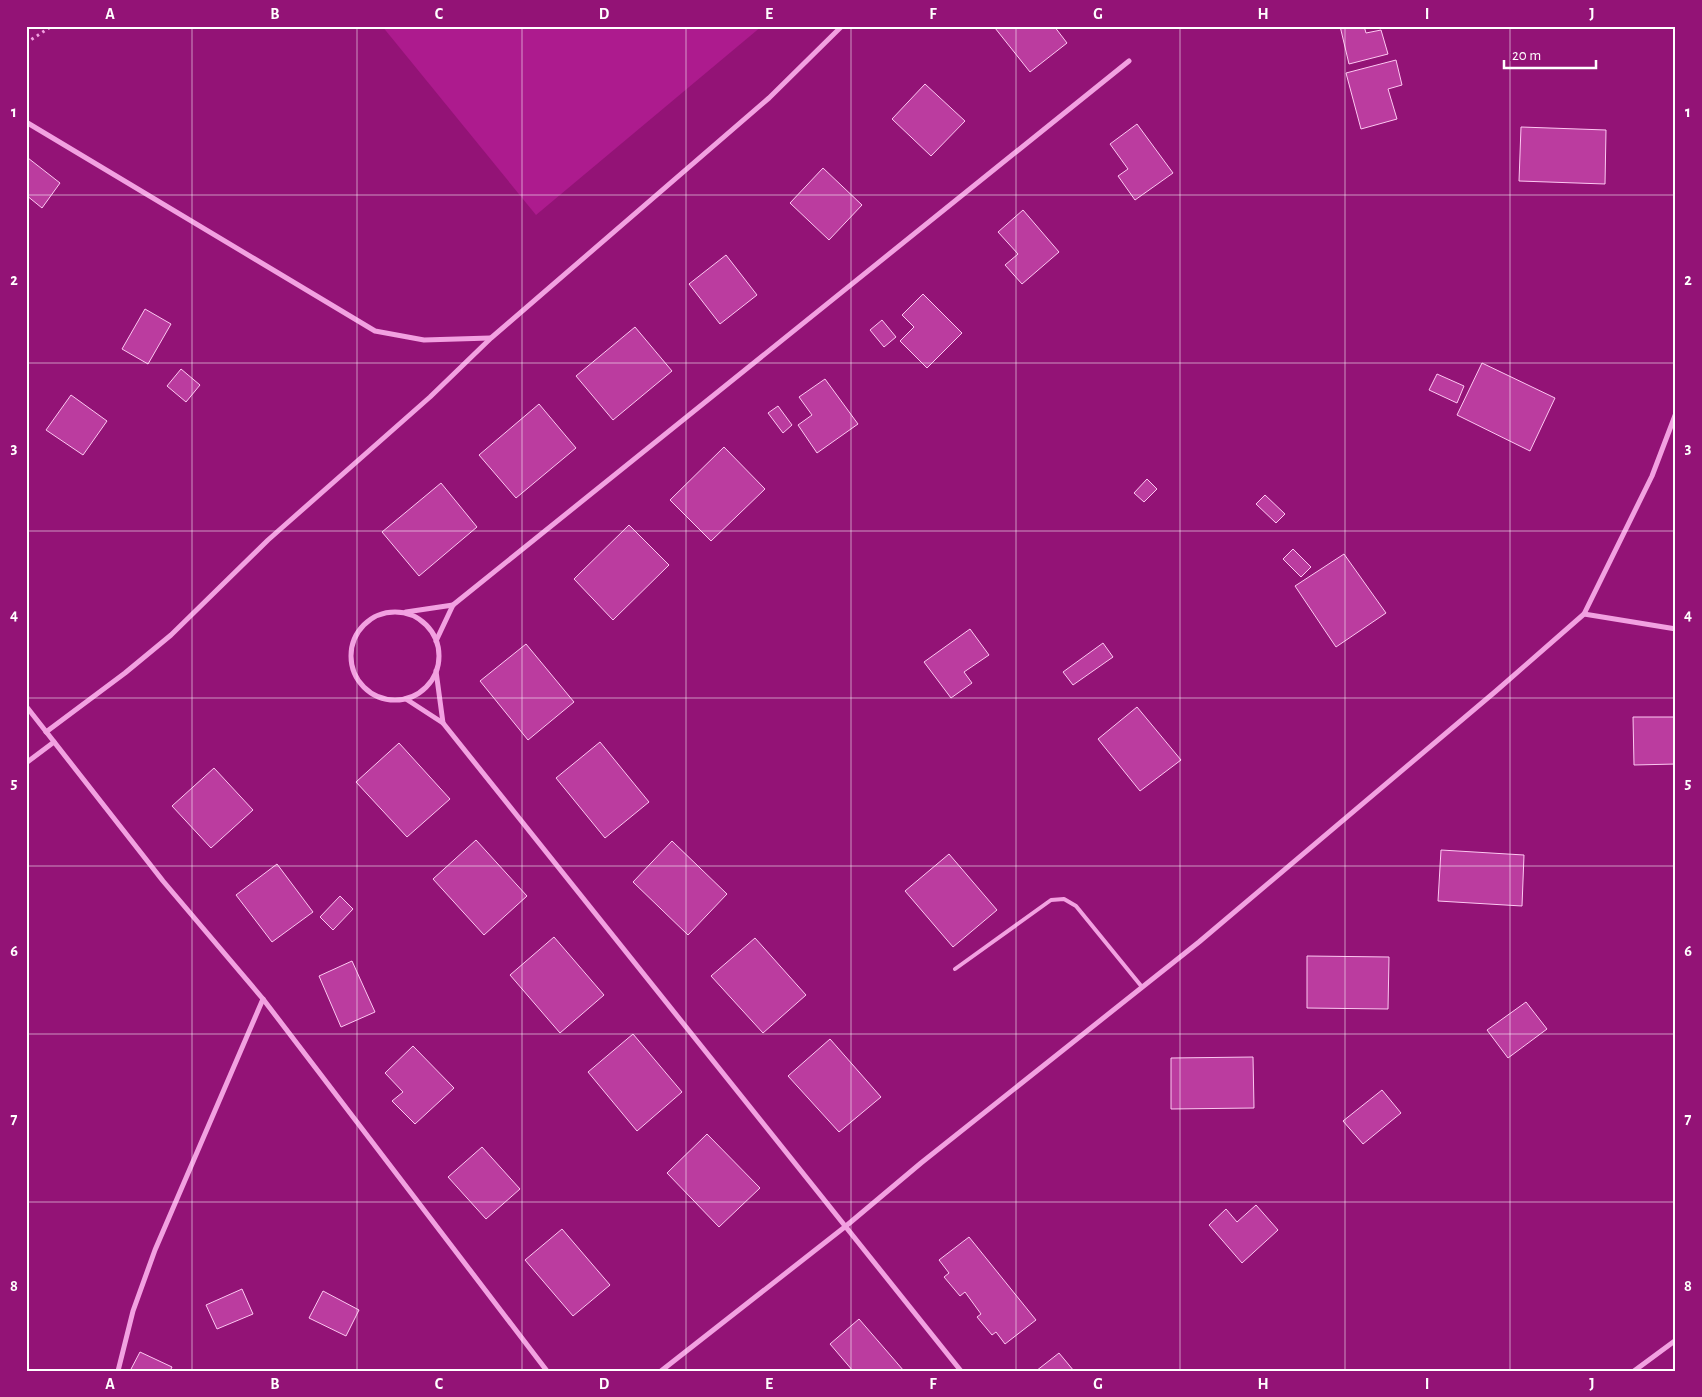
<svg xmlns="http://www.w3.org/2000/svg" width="1702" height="1397" font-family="'Alegreya Sans',sans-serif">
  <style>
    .green { fill: #ad1b8e }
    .building { fill: #bb3c9f; stroke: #fdc8f2 }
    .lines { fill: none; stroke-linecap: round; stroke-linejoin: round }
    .path { stroke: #f2a1e1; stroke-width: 3; stroke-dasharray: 2.5 4; stroke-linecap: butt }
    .lane { stroke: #f2a1e1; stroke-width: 4 }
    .street { stroke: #f2a1e1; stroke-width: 5 }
    .grid { fill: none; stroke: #fff; stroke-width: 1; stroke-opacity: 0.55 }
    .neatline { fill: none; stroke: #fff; stroke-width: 2 }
    .grid-label { font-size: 16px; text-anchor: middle; font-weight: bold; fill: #fff }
  </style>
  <rect width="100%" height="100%" fill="#931376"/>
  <path class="green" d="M382,26H762L536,215Z"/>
  <g class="building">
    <path d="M998,26H1054L1067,43L1030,72L995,28Z"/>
    <path d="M1340,26H1364L1366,33L1381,30L1388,54L1349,64Z"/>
    <path d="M1396,60L1402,85L1388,89L1397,119L1361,129L1346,73Z"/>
    <path d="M925,84L965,121L931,156L892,119Z"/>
    <path d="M1137,124L1173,173L1135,200L1118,176L1128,169L1110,144Z"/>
    <path d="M1521,127L1606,130L1605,184L1519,181Z"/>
    <path d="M28,158L60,183L42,208L26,195Z"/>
    <path d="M823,168L862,205L829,240L790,203Z"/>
    <path d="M1023,210L1059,252L1022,284L1005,265L1018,254L998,232Z"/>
    <path d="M726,255L757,295L720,324L689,284Z"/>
    <path d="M923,294L962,333L927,368L900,341L914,327L902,315Z"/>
    <path d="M145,309L171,324L148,364L122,349Z"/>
    <path d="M882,320L896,337L884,347L870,330Z"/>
    <path d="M635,327L672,371L613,420L576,376Z"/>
    <path d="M1482,363L1555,398L1530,451L1457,415Z"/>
    <path d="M181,369L200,385L186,402L167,386Z"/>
    <path d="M1437,374L1464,386L1457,403L1429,390Z"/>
    <path d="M825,379L858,424L817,453L798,425L812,415L799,397Z"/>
    <path d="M71,395L107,421L83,455L46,430Z"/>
    <path d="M539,404L576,448L516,498L479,455Z"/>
    <path d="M778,406L792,425L783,433L768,413Z"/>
    <path d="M724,447L765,489L711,541L670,500Z"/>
    <path d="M1147,479L1157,489L1144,502L1134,493Z"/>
    <path d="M441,483L477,527L419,576L382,532Z"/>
    <path d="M1265,495L1285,514L1276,523L1256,504Z"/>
    <path d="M629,525L669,565L613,620L574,579Z"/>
    <path d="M1293,549L1311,567L1301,577L1283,559Z"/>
    <path d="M1344,554L1386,613L1336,647L1295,586Z"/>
    <path d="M970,629L989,655L964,672L972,683L951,698L924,662Z"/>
    <path d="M1103,643L1113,657L1073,685L1063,672Z"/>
    <path d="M526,644L574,702L528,740L480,681Z"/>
    <path d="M1137,707L1181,760L1140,791L1098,739Z"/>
    <path d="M1633,717H1676V764L1634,765Z"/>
    <path d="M600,742L649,802L605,838L556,778Z"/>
    <path d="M399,743L450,799L407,837L356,782Z"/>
    <path d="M214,768L253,810L211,848L172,806Z"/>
    <path d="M476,840L527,896L484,935L433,879Z"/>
    <path d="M672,841L727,894L688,935L633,882Z"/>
    <path d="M1441,850L1524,855L1522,906L1438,901Z"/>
    <path d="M949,854L997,910L953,947L905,891Z"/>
    <path d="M277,864L313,912L272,942L236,895Z"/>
    <path d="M340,896L353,909L333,930L320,917Z"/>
    <path d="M554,937L604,995L560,1033L510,975Z"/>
    <path d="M755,938L806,995L763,1033L711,976Z"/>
    <path d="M1307,956L1389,957L1388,1009L1307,1008Z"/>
    <path d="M352,961L375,1012L341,1027L319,976Z"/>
    <path d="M1526,1002L1547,1029L1508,1058L1487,1030Z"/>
    <path d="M633,1034L682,1092L637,1131L588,1072Z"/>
    <path d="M830,1039L881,1097L839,1132L788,1076Z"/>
    <path d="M413,1046L454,1088L415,1124L392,1101L403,1092L385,1073Z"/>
    <path d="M1253,1057L1254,1108L1171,1109V1058Z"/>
    <path d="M1382,1090L1401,1113L1363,1144L1343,1121Z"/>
    <path d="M707,1134L760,1188L719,1227L667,1173Z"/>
    <path d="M482,1147L520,1189L486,1219L448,1177Z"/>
    <path d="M1256,1205L1278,1230L1242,1263L1209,1225L1226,1209L1237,1222Z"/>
    <path d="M562,1229L610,1285L573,1316L525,1260Z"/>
    <path d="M969,1237L1036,1320L1005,1344L996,1332L992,1335L977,1317L981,1314L965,1292L960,1296L944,1277L949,1273L939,1260Z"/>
    <path d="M242,1289L253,1314L217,1329L206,1305Z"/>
    <path d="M323,1291L359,1310L346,1336L309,1318Z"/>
    <path d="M859,1319L904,1371H853L830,1344Z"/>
    <path d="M140,1352L172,1367L170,1371H130Z"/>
    <path d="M1059,1353L1074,1371H1036Z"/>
  </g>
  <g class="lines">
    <path class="path" d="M26,43L52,26"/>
    <path class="lane" d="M955,969L1051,900L1064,899L1076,906L1142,987"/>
    <g class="street">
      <path d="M26,122L375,331L424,340L490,338"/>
      <circle cx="395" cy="656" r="44"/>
      <path d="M406,612L453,605"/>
      <path d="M1584,614L1676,629"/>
      <path d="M436,641L453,605L1129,61"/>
      <path d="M436,671L443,723"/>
      <path d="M406,699L443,723L961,1371"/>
      <path d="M26,706L163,881L263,999L547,1371"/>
      <path d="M46,732L125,673L171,635L268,540L430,397L491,338L769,98L842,26"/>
      <path d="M26,763L54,742"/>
      <path d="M118,1371L133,1311L155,1250L263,999"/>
      <path d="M661,1371L846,1226L921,1163L1199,942L1496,691L1584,614L1652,476L1676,413"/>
      <path d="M1634,1371L1676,1340"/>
    </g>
  </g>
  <path class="grid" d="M192,26V1371M357,26V1371M522,26V1371M686,26V1371M851,26V1371M1016,26V1371M1180,26V1371M1345,26V1371M1510,26V1371M26,195H1676M26,363H1676M26,531H1676M26,698H1676M26,866H1676M26,1034H1676M26,1202H1676"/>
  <rect width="1702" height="1397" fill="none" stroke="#931376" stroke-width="55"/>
  <path d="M1504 60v8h92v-8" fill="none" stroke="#ffffff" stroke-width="2.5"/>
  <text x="1512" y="60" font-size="15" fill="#ffffff" stroke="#931376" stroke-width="4" paint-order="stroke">20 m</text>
  <rect x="28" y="28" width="1646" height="1342" class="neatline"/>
  <g class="grid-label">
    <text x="110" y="19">A</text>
    <text x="275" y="19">B</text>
    <text x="439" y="19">C</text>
    <text x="604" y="19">D</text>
    <text x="769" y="19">E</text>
    <text x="933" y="19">F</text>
    <text x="1098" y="19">G</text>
    <text x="1263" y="19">H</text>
    <text x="1427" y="19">I</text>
    <text x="1592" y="19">J</text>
    <text x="14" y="117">1</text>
    <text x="1688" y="117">1</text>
    <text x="14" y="285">2</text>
    <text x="1688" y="285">2</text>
    <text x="14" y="453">3</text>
    <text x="1688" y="453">3</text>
    <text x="14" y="620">4</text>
    <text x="1688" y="620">4</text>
    <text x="14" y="788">5</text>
    <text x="1688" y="788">5</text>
    <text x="14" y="956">6</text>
    <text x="1688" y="956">6</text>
    <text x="14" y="1124">7</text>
    <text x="1688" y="1124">7</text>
    <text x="14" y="1291">8</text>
    <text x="1688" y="1291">8</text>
    <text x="110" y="1389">A</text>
    <text x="275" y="1389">B</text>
    <text x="439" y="1389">C</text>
    <text x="604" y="1389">D</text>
    <text x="769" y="1389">E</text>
    <text x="933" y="1389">F</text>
    <text x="1098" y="1389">G</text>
    <text x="1263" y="1389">H</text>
    <text x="1427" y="1389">I</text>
    <text x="1592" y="1389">J</text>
  </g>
</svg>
